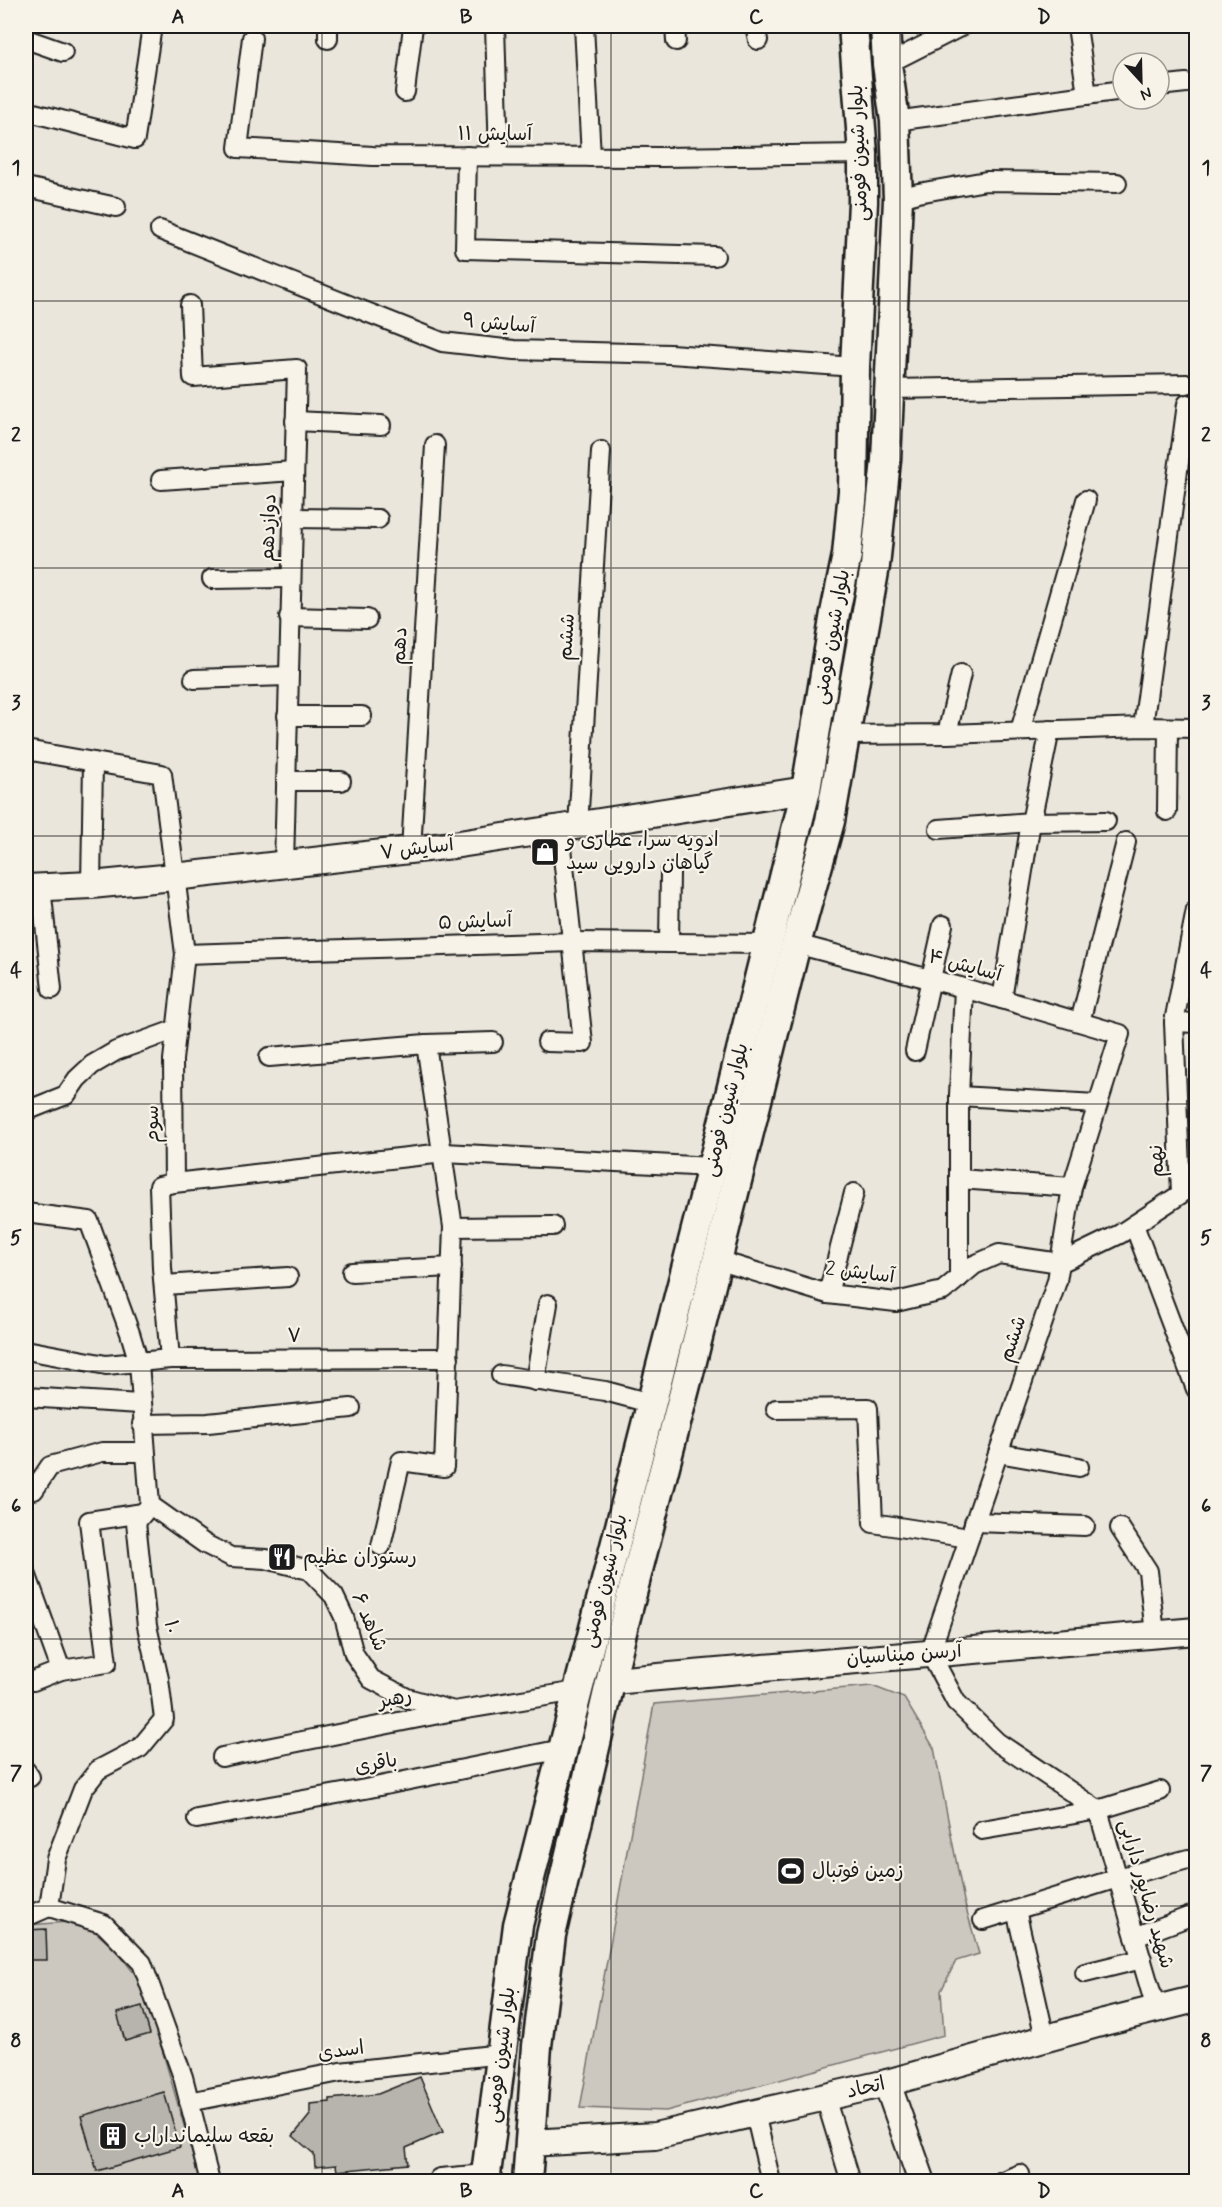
<svg xmlns="http://www.w3.org/2000/svg" width="1222" height="2207" font-family="Mynerve,'Playpen Sans Arabic',sans-serif">
  <style>
    .green { fill: #ccc8c0; stroke: #74726e; stroke-width: 1.5 }
    .building { fill: #b6b4ac; stroke: #1c1c1c; stroke-width: 1.5 }
    .lines { fill: none; stroke-linecap: round; stroke-linejoin: round }
    .street-casing { stroke: #1c1c1c; stroke-width: 22 }
    .secondary-casing { stroke: #1c1c1c; stroke-width: 30 }
    .primary-casing { stroke: #1c1c1c; stroke-width: 33 }
    .street { stroke: #f7f3e8; stroke-width: 18 }
    .secondary { stroke: #f7f3e8; stroke-width: 26 }
    .primary { stroke: #f7f3e8; stroke-width: 28 }
    .grid { fill: none; stroke: #1c1c1c; stroke-width: 1.5; stroke-opacity: 0.55 }
    .labels { text-anchor: middle; dominant-baseline: central; stroke-width: 4.5; stroke-linejoin: round; paint-order: stroke }
    .street-label { font-size: 20px; fill: #1c1c1c; stroke: #f7f3e8 }
    .poi-label { font-size: 20px; fill: #1c1c1c; stroke: #f7f3e8; text-anchor: start }
    .neatline { fill: none; stroke: #1c1c1c; stroke-width: 2 }
    .grid-label { font-size: 20px; text-anchor: middle; font-weight: bold; fill: #1c1c1c }
  </style>
  <rect width="100%" height="100%" fill="#eae6dc"/>
  <filter id="ink" filterUnits="userSpaceOnUse"><feTurbulence type="fractalNoise" baseFrequency=".0167" numOctaves="2"/><feDisplacementMap in="SourceGraphic" scale="12" xChannelSelector="R" yChannelSelector="G"/><feConvolveMatrix kernelMatrix="1 2 1 2 8 2 1 2 1" color-interpolation-filters="sRGB"/></filter>
  <g filter="url(#ink)">
    <g class="green">
      <path d="M872,1686L904,1698L934,1748L964,1901L979,1954L956,1961L941,1991L944,2035L666,2111L580,2108L654,1704Z"/>
      <path d="M83,1921L116,1950L138,1978L155,2025L200,2181L26,2182V1925Z"/>
    </g>
    <g class="building">
      <path d="M46,1929L47,1960H26V1930Z"/>
      <path d="M142,2006L150,2034L125,2041L117,2013Z"/>
      <path d="M420,2077L443,2132L406,2148L408,2164L337,2171L336,2165L315,2167L314,2154L293,2136L310,2115V2104L330,2102V2099L378,2094Z"/>
      <path d="M164,2092L180,2147L97,2171L81,2116Z"/>
    </g>
    <g class="lines">
      <g class="street-casing">
        <g id="street">
          <path d="M328,26V39"/>
          <path d="M495,26L499,156"/>
          <path d="M584,26L591,157"/>
          <path d="M675,26L676,41"/>
          <path d="M755,26L758,40"/>
          <path d="M1077,26L1087,95"/>
          <path d="M252,38L238,148L373,156L663,157L863,154"/>
          <path d="M26,39L63,52"/>
          <path d="M887,64L962,26"/>
          <path d="M1159,86L1186,83"/>
          <path d="M405,92L413,26"/>
          <path d="M26,111L135,139L152,26"/>
          <path d="M895,121L1123,90"/>
          <path d="M467,156L465,249L715,256"/>
          <path d="M26,187L116,207"/>
          <path d="M898,199L918,193L986,181L1117,183"/>
          <path d="M160,230L442,342L514,350L670,354L855,367"/>
          <path d="M190,305L193,377L297,369L284,864"/>
          <path d="M890,389L1187,384"/>
          <path d="M295,421L381,425"/>
          <path d="M161,480L294,471"/>
          <path d="M292,518L378,519"/>
          <path d="M212,579L290,578"/>
          <path d="M289,617L367,619"/>
          <path d="M194,679L288,676"/>
          <path d="M287,716H362"/>
          <path d="M1143,727L1187,404"/>
          <path d="M1020,731L1086,500"/>
          <path d="M947,734L961,674"/>
          <path d="M845,735L947,734L1143,727L1196,728"/>
          <path d="M26,750L162,774L185,954L173,1060L174,1183L159,1186L162,1268L170,1359"/>
          <path d="M286,781H341"/>
          <path d="M1167,811L1168,729"/>
          <path d="M578,826L601,451"/>
          <path d="M939,829L1031,822L1106,821"/>
          <path d="M411,850L435,445"/>
          <path d="M91,885L93,762"/>
          <path d="M41,887L52,989"/>
          <path d="M669,943L670,873"/>
          <path d="M796,944L964,988L1120,1034L1072,1187L1057,1281L930,1653L956,1702L997,1742L1098,1810L1156,2009"/>
          <path d="M185,954L573,942L767,944"/>
          <path d="M1002,999L1031,822L1050,730"/>
          <path d="M1080,1022L1126,842"/>
          <path d="M1174,1022L1196,1023"/>
          <path d="M547,1042L583,1043L560,829"/>
          <path d="M915,1051L943,925"/>
          <path d="M269,1057L426,1044L493,1042"/>
          <path d="M959,1096L1097,1104"/>
          <path d="M26,1111L66,1095L77,1079L92,1065L116,1051L177,1029"/>
          <path d="M959,1179L1072,1187"/>
          <path d="M174,1183L444,1153L712,1167"/>
          <path d="M26,1213L89,1221L130,1333L139,1363L150,1505L136,1522L147,1626L159,1679L164,1719L140,1748L98,1770L83,1789L56,1859L49,1907L104,1924L142,1963L183,2077L210,2182"/>
          <path d="M1134,1225L1196,1389"/>
          <path d="M453,1227L553,1226"/>
          <path d="M717,1260L828,1294L896,1302L943,1291L974,1265L999,1254L1060,1263L1120,1234L1181,1194L1174,1022L1196,910"/>
          <path d="M352,1272L452,1267"/>
          <path d="M959,1278V1096L964,988"/>
          <path d="M164,1285L288,1277"/>
          <path d="M828,1294L854,1193"/>
          <path d="M26,1350L106,1365L170,1359L449,1358"/>
          <path d="M501,1375L605,1391L650,1403"/>
          <path d="M535,1381L548,1304"/>
          <path d="M26,1397L140,1404"/>
          <path d="M776,1409L868,1408L873,1523L969,1538"/>
          <path d="M142,1424L208,1423L351,1408"/>
          <path d="M998,1453L1079,1467"/>
          <path d="M26,1490H34L50,1466L102,1452H145"/>
          <path d="M150,1505L205,1544L231,1557L266,1559L309,1570L334,1596L344,1617L354,1654L371,1679L407,1698L454,1711"/>
          <path d="M974,1522L1085,1526"/>
          <path d="M1120,1528L1148,1571L1155,1634"/>
          <path d="M381,1546L401,1461L444,1467L453,1227L426,1044"/>
          <path d="M26,1573L61,1670"/>
          <path d="M26,1681H33L61,1670L107,1663L89,1521L143,1513"/>
          <path d="M222,1757L454,1711L577,1691"/>
          <path d="M26,1771L30,1777"/>
          <path d="M197,1819L365,1789L562,1749"/>
          <path d="M982,1830L1098,1810L1160,1791"/>
          <path d="M1016,1910L1045,2038"/>
          <path d="M26,1917L49,1907"/>
          <path d="M983,1920L1118,1878L1188,1859"/>
          <path d="M1135,1937L1196,1914"/>
          <path d="M1085,1973L1142,1959"/>
          <path d="M825,2097L851,2182"/>
          <path d="M189,2102L340,2072L501,2054"/>
          <path d="M755,2113L771,2182"/>
          <path d="M1000,2182L1020,2174"/>
        </g>
      </g>
      <g class="secondary-casing">
        <g id="secondary">
          <path d="M26,888L91,885L174,877L453,845L806,790"/>
          <path d="M612,1681L1196,1631"/>
          <path d="M887,2083L922,2182"/>
          <path d="M529,2143L655,2136L887,2083L1104,2022L1196,1999"/>
          <path d="M441,2182L485,2178"/>
        </g>
      </g>
      <g class="primary-casing">
        <g id="primary">
          <path d="M485,2182L518,1925L712,1167L806,790L835,613L847,555L853,491L855,367L863,202V154L853,26"/>
          <path d="M527,2182L537,2046L551,1935L622,1632L690,1369L796,944L830,821L875,566L886,460L898,199L895,121L887,64L885,26"/>
        </g>
      </g>
      <use href="#street" class="street"/>
      <use href="#secondary" class="secondary"/>
      <use href="#primary" class="primary"/>
    </g>
  </g>
  <path class="grid" d="M322,26V2182M611,26V2182M900,26V2182M26,301H1196M26,568H1196M26,836H1196M26,1104H1196M26,1371H1196M26,1639H1196M26,1906H1196"/>
  <defs>
    <g id="shop-square" transform="scale(1.5)"><rect x="-9" y="-9" width="18" height="18" rx="4" fill="#1c1c1c" stroke="#f7f3e8"/><path d="M-5-2.5h2.3a2.7 3.5 0 0 1 5.4 0H5L5.5 6h-11ZM-1.5-2.5h3a1.5 2.3 0 0 0-3 0Z" fill="#fff"/></g>
    <g id="restaurant-square" transform="scale(1.5)"><rect x="-9" y="-9" width="18" height="18" rx="4" fill="#1c1c1c" stroke="#f7f3e8"/><path d="M-5-6h1v4h1v-4h1v4h1v-4h1v5L-1.5 .5V6h-2V.5L-5-1ZM5-6V6H3V1.5H1.5Q1.5-4 5-6Z" fill="#fff"/></g>
    <g id="stadium-square" transform="scale(1.5)"><rect x="-9" y="-9" width="18" height="18" rx="4" fill="#1c1c1c" stroke="#f7f3e8"/><path d="M0-5a6.5 5 0 1 0 0 10a6.5 5 0 1 0 0-10ZM-3.5-1.8h7v3.6h-7Z" fill="#fff"/></g>
    <g id="building-square" transform="scale(1.5)"><rect x="-9" y="-9" width="18" height="18" rx="4" fill="#1c1c1c" stroke="#f7f3e8"/><path d="M-4-6H4V6H1V3H-1V6H-4ZM-2.5-4.3h1.7v1.8h-1.7ZM.8-4.3h1.7v1.8H.8ZM-2.5-1h1.7V.8h-1.7ZM.8-1h1.7V.8H.8Z" fill="#fff"/></g>
  </defs>
  <g fill-rule="evenodd">
    <use href="#shop-square" x="545" y="852"/>
    <use href="#restaurant-square" x="282" y="1557"/>
    <use href="#stadium-square" x="791" y="1871"/>
    <use href="#building-square" x="113" y="2136"/>
  </g>
  <g class="labels">
    <g class="street-label">
      <text x="495" y="134">آسایش ۱۱</text>
      <text transform="translate(859 153) rotate(-92)">بلوار شیون فومنی</text>
      <text transform="translate(499 324) rotate(5)">آسایش ۹</text>
      <text transform="translate(269 528) rotate(-88)">دوازدهم</text>
      <text transform="translate(567 637) rotate(-86)">ششم</text>
      <text transform="translate(832 637) rotate(-80)">بلوار شیون فومنی</text>
      <text transform="translate(400 646) rotate(-87)">دهم</text>
      <text transform="translate(417 849) rotate(-7)">آسایش ۷</text>
      <text transform="translate(475 922) rotate(-2)">آسایش ۵</text>
      <text transform="translate(965 966) rotate(15)">آسایش ۴</text>
      <text transform="translate(726 1110) rotate(-76)">بلوار شیون فومنی</text>
      <text transform="translate(152 1124) rotate(-90)">سوم</text>
      <text transform="translate(1157 1161) rotate(-92)">نهم</text>
      <text transform="translate(860 1273) rotate(7)">آسایش 2</text>
      <text x="294" y="1336">۷</text>
      <text transform="translate(1013 1339) rotate(-71)">ششم</text>
      <text transform="translate(605 1581) rotate(-76)">بلوار شیون فومنی</text>
      <text transform="translate(369 1622) rotate(67)">شاهد ۶</text>
      <text transform="translate(171 1627) rotate(80)">۱۰</text>
      <text transform="translate(904 1655) rotate(-4)">آرسن میناسیان</text>
      <text transform="translate(395 1699) rotate(-11)">رهبر</text>
      <text transform="translate(376 1764) rotate(-11)">باقری</text>
      <text transform="translate(1146 1894) rotate(74)">شهید رضاپور دارابی</text>
      <text transform="translate(341 2051) rotate(-8)">اسدی</text>
      <text transform="translate(501 2055) rotate(-83)">بلوار شیون فومنی</text>
      <text transform="translate(866 2088) rotate(-13)">اتحاد</text>
    </g>
    <g class="poi-label">
      <text x="566" y="840">ادویه سرا، عطاری و<tspan x="566" dy="23">گیاهان دارویی سید</tspan></text>
      <text x="303" y="1557">رستوران عظیم</text>
      <text x="812" y="1871">زمین فوتبال</text>
      <text x="134" y="2136">بقعه سلیمانداراب</text>
    </g>
  </g>
  <rect width="1222" height="2207" fill="none" stroke="#f7f3e8" stroke-width="66"/>
  <g transform="translate(1141 81) rotate(158)"><circle r="28" fill="#f7f3e8" stroke="#9f9d96" stroke-width="1.5"/>
  <path d="M0-4.5L10 22L0 15L-10 22Z" fill="#1c1c1c"/>
  <text y="-9" font-size="16" font-weight="bold" text-anchor="middle" fill="#1c1c1c">N</text>
  </g>
  <rect x="33" y="33" width="1156" height="2141" class="neatline"/>
  <g class="grid-label">
    <text x="178" y="23">A</text>
    <text x="466" y="23">B</text>
    <text x="756" y="23">C</text>
    <text x="1044" y="23">D</text>
    <text x="16" y="174">1</text>
    <text x="1206" y="174">1</text>
    <text x="16" y="441">2</text>
    <text x="1206" y="441">2</text>
    <text x="16" y="709">3</text>
    <text x="1206" y="709">3</text>
    <text x="16" y="977">4</text>
    <text x="1206" y="977">4</text>
    <text x="16" y="1244">5</text>
    <text x="1206" y="1244">5</text>
    <text x="16" y="1512">6</text>
    <text x="1206" y="1512">6</text>
    <text x="16" y="1779">7</text>
    <text x="1206" y="1779">7</text>
    <text x="16" y="2047">8</text>
    <text x="1206" y="2047">8</text>
    <text x="178" y="2197">A</text>
    <text x="466" y="2197">B</text>
    <text x="756" y="2197">C</text>
    <text x="1044" y="2197">D</text>
  </g>
</svg>
